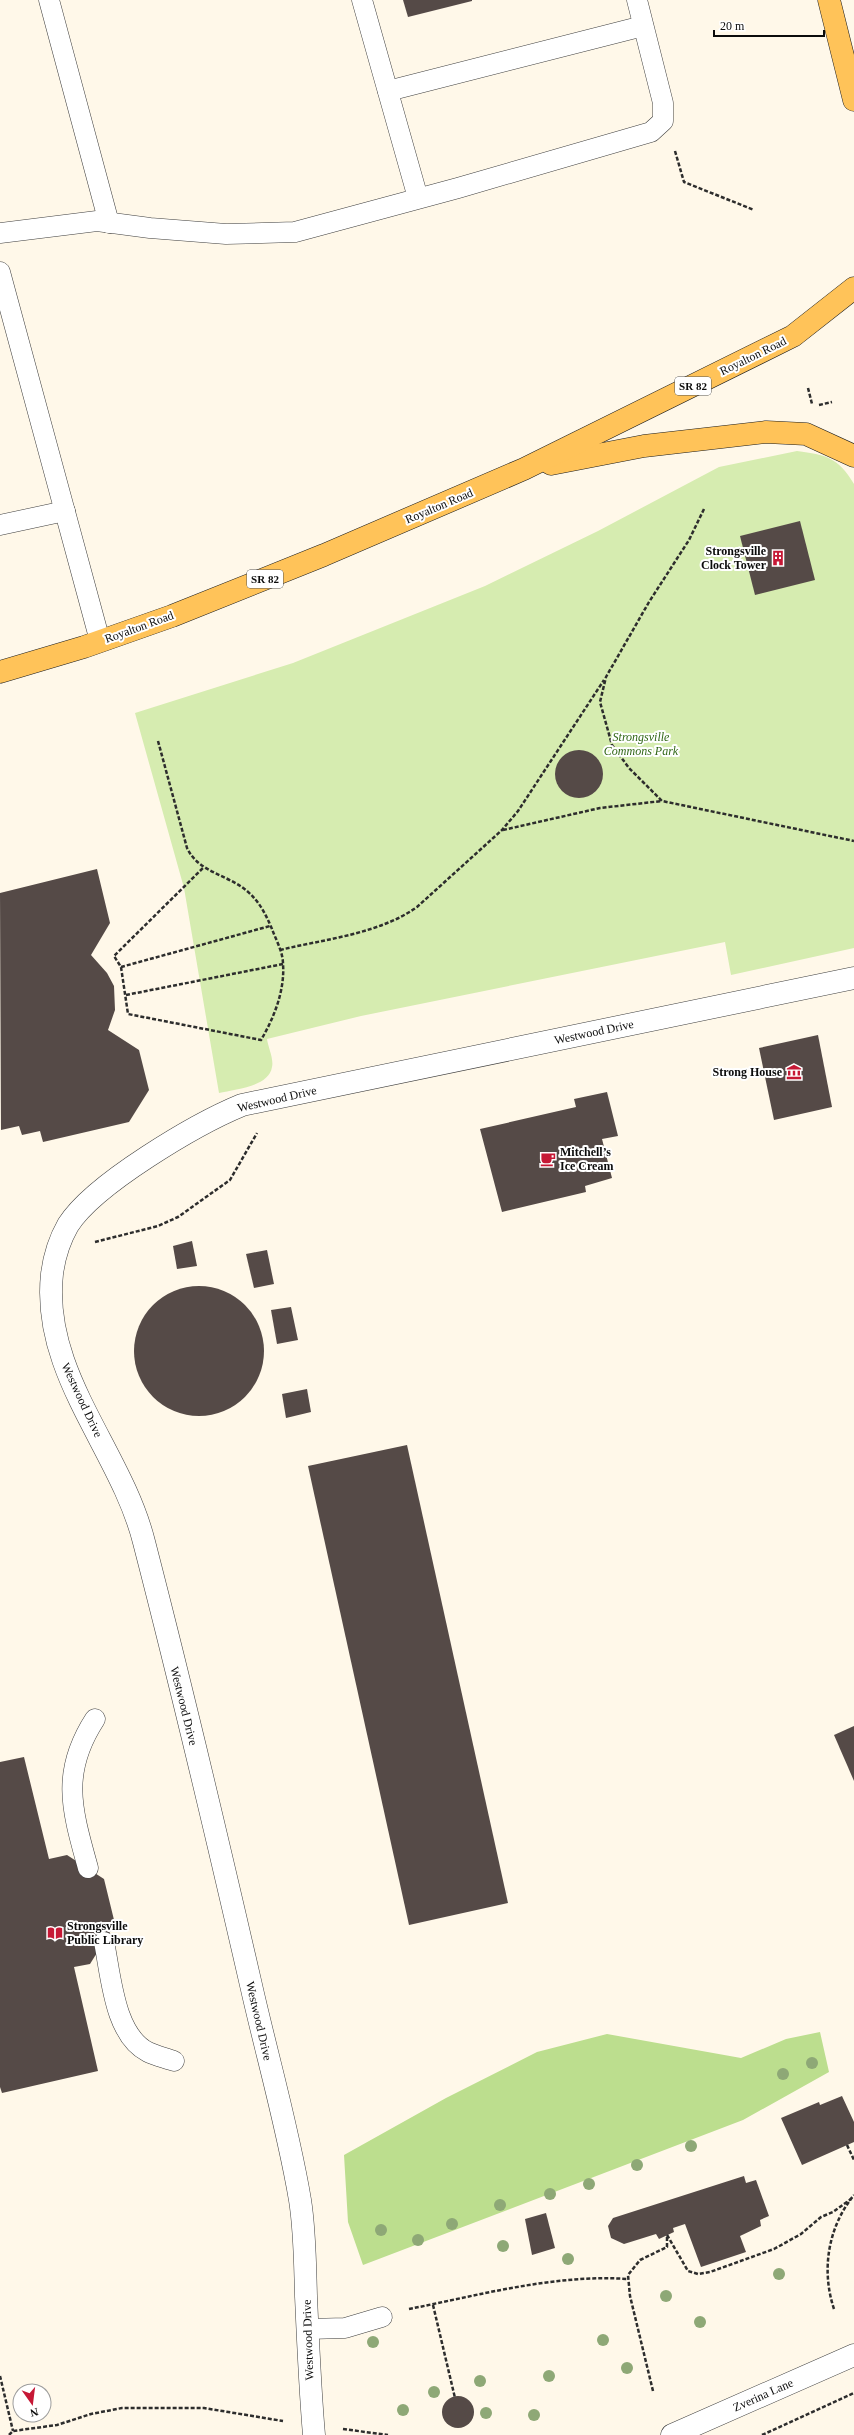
<svg xmlns="http://www.w3.org/2000/svg" width="854" height="2435" font-family="'Times New Roman',serif">
  <style>
    .green { fill: #d6ecb0 }
    .forest { fill: #bcde8e }
    .building { fill: #554a47 }
    .lines { fill: none; stroke-linecap: round; stroke-linejoin: round }
    .service-casing { stroke: #3e3e3e; stroke-width: 21 }
    .minor-casing { stroke: #3e3e3e; stroke-width: 23 }
    .primary-casing { stroke: #1c1c1c; stroke-width: 23 }
    .path { stroke: #2d2d2d; stroke-width: 2.5; stroke-dasharray: 4 2; stroke-linecap: butt }
    .service { stroke: #fff; stroke-width: 20 }
    .minor { stroke: #fff; stroke-width: 22 }
    .primary { stroke: #ffc359; stroke-width: 22 }
    .tree { fill: #8ea876 }
    .labels { text-anchor: middle; dominant-baseline: central; stroke-width: 4; stroke-linejoin: round; paint-order: stroke }
    .shield { fill: #fff; stroke: #545454; stroke-width: 1 }
    .shield-label { font-size: 11px; font-weight: bold; fill: #0b0b0b }
    .street-label { font-size: 12px; fill: #0b0b0b; stroke: #fff }
    .poi-label { font-size: 12px; font-weight: bold; fill: #0b0b0b; stroke: #fff; text-anchor: end }
    .park-label { font-size: 12px; font-style: italic; fill: #316717; stroke: #fff }
  </style>
  <rect width="100%" height="100%" fill="#fff8e9"/>
  <path class="green" d="M797,451C826,455 838,457 854,484V948L731,975L725,942L361,1016L267,1039C268,1047 274,1059 272,1067C269,1087 235,1089 219,1093L184,888L135,713L293,663L485,586L598,531L719,467Z"/>
  <path class="forest" d="M820,2032L829,2072L743,2120L363,2265L348,2222L344,2155L446,2098L537,2052L607,2034L741,2058L786,2039Z"/>
  <g class="building">
    <path d="M403,0H472V1L408,17Z"/>
    <path d="M800,521L815,580L755,595L740,536Z"/>
    <circle cx="579" cy="774" r="24"/>
    <path d="M97,869L110,923L91,955L107,973L114,986L115,1010L108,1030L139,1050L149,1090L129,1122L43,1142L40,1131L22,1135L19,1126L1,1130L0,893Z"/>
    <path d="M818,1035L832,1107L774,1120L759,1048Z"/>
    <path d="M607,1092L618,1136L602,1139L612,1178L585,1186L586,1192L502,1212L480,1129L576,1107L574,1099Z"/>
    <path d="M192,1241L197,1266L177,1269L173,1246Z"/>
    <path d="M267,1250L274,1284L254,1288L246,1254Z"/>
    <circle cx="199" cy="1351" r="65"/>
    <path d="M291,1307L298,1340L277,1344L271,1310Z"/>
    <path d="M307,1389L311,1412L286,1418L282,1394Z"/>
    <path d="M407,1445L508,1903L409,1925L308,1466Z"/>
    <path d="M854,1726V1781L834,1735Z"/>
    <path d="M24,1757L49,1859L67,1855L104,1879L115,1924L90,1964L74,1967L98,2071L2,2093L0,2087V1762Z"/>
    <path d="M842,2096L854,2122V2142L802,2165L781,2118L819,2102L820,2105Z"/>
    <path d="M744,2176L746,2183L756,2180L769,2216L760,2220L761,2226L740,2236L746,2252L701,2267L685,2224L673,2228L674,2232L659,2239L656,2234L624,2244L611,2238L608,2226L613,2218Z"/>
    <path d="M546,2213L555,2248L532,2255L525,2219Z"/>
    <circle cx="458" cy="2412" r="16"/>
  </g>
  <g class="lines">
    <g class="service-casing">
      <g id="service">
        <path d="M49,0L109,223"/>
        <path d="M362,0L418,198"/>
        <path d="M388,91L643,26"/>
        <path d="M0,233L97,221L150,228L226,234L295,232L458,188L651,132L663,121V103L637,0"/>
        <path d="M0,272L100,641"/>
        <path d="M0,525L65,511"/>
        <path d="M88,1868C72,1810 60,1773 95,1719"/>
        <path d="M104,1942C111,1975 114,2035 148,2052C156,2056 166,2058 174,2061"/>
        <path d="M308,2329L345,2328L382,2317"/>
      </g>
    </g>
    <g class="minor-casing">
      <g id="minor">
        <path d="M314,2435C310,2389 308,2342 306,2296C305,2264 305,2231 300,2200C288,2128 267,2056 251,1985C217,1837 182,1689 144,1542C121,1450 41,1374 52,1274C54,1258 60,1239 68,1225C94,1184 196,1124 242,1105L854,978"/>
        <path d="M672,2435L854,2355"/>
      </g>
    </g>
    <g class="primary-casing">
      <g id="primary">
        <path d="M829,0L854,100"/>
        <path d="M551,464L644,446L766,432L806,434L854,456"/>
        <path d="M0,672L84,647L172,616L324,555L524,469L793,336L854,288"/>
      </g>
    </g>
    <g class="path">
      <path d="M675,151L684,182L754,210"/>
      <path d="M808,388L812,404"/>
      <path d="M819,405L832,402"/>
      <path d="M704,509L689,540L649,602L606,677L600,702L612,745L629,768L662,801L854,841"/>
      <path d="M158,741L187,848C199,873 227,874 247,891C260,902 266,915 272,929C276,940 283,952 283,964C285,990 274,1018 261,1040L128,1014L121,967L114,956L204,867"/>
      <path d="M503,830L600,808L662,801"/>
      <path d="M280,950C325,939 379,934 417,907L502,830L518,811L604,680"/>
      <path d="M121,967L270,926"/>
      <path d="M126,995L283,964"/>
      <path d="M95,1242L158,1226L178,1217L230,1180L257,1133"/>
      <path d="M847,2145L854,2160"/>
      <path d="M667,2235L688,2271L698,2274L710,2272L774,2249L801,2234L821,2217L833,2212L851,2199"/>
      <path d="M433,2305L455,2398"/>
      <path d="M409,2309C480,2295 555,2274 628,2279"/>
      <path d="M834,2309C821,2270 828,2227 854,2195"/>
      <path d="M0,2376L13,2431"/>
      <path d="M653,2391L630,2296L628,2275L640,2260L667,2247V2236"/>
      <path d="M343,2429L388,2435"/>
      <path d="M9,2435L13,2431L57,2425L91,2414L122,2408H204L283,2421"/>
      <path d="M762,2435L854,2393"/>
    </g>
    <use href="#service" class="service"/>
    <use href="#minor" class="minor"/>
    <use href="#primary" class="primary"/>
  </g>
  <g class="tree">
    <circle cx="812" cy="2063" r="6"/>
    <circle cx="783" cy="2074" r="6"/>
    <circle cx="691" cy="2146" r="6"/>
    <circle cx="637" cy="2165" r="6"/>
    <circle cx="589" cy="2184" r="6"/>
    <circle cx="550" cy="2194" r="6"/>
    <circle cx="500" cy="2205" r="6"/>
    <circle cx="452" cy="2224" r="6"/>
    <circle cx="381" cy="2230" r="6"/>
    <circle cx="418" cy="2240" r="6"/>
    <circle cx="503" cy="2246" r="6"/>
    <circle cx="568" cy="2259" r="6"/>
    <circle cx="779" cy="2274" r="6"/>
    <circle cx="666" cy="2296" r="6"/>
    <circle cx="700" cy="2322" r="6"/>
    <circle cx="603" cy="2340" r="6"/>
    <circle cx="373" cy="2342" r="6"/>
    <circle cx="627" cy="2368" r="6"/>
    <circle cx="549" cy="2376" r="6"/>
    <circle cx="480" cy="2381" r="6"/>
    <circle cx="434" cy="2392" r="6"/>
    <circle cx="403" cy="2410" r="6"/>
    <circle cx="486" cy="2413" r="6"/>
    <circle cx="534" cy="2415" r="6"/>
  </g>
  <defs>
    <g id="building-bare" transform="scale(1.2)"><path d="M-4-6H4V6H1V3H-1V6H-4ZM-2.5-4.3h1.7v1.8h-1.7ZM.8-4.3h1.7v1.8H.8ZM-2.5-1h1.7V.8h-1.7ZM.8-1h1.7V.8H.8Z" fill="#c61835" stroke="#fff" stroke-width="2.5" paint-order="stroke"/></g>
    <g id="museum-bare" transform="scale(1.2)"><path d="M0-6L6-3V-2H-6V-3ZM-5-1h2V3h-2ZM-1-1h2V3h-2ZM3-1h2V3H3ZM-6 4H6V6H-6Z" fill="#c61835" stroke="#fff" stroke-width="2.5" paint-order="stroke"/></g>
    <g id="cafe-bare" transform="scale(1.2)"><path d="M-5.5-4.5H6V0H3Q3 3.5 0 3.5H-2.5Q-5.5 3.5-5.5 0ZM3-3.2v2h1.7v-2ZM-6 4.5H4V6H-6Z" fill="#c61835" stroke="#fff" stroke-width="2.5" paint-order="stroke"/></g>
    <g id="library-bare" transform="scale(1.2)"><path d="M-6-4Q-3-5.5-.7-3.5V5Q-3 3-6 4ZM6-4Q3-5.5 .7-3.5V5Q3 3 6 4Z" fill="#c61835" stroke="#fff" stroke-width="2.5" paint-order="stroke"/></g>
  </defs>
  <g fill-rule="evenodd">
    <use href="#building-bare" x="778" y="558"/>
    <use href="#museum-bare" x="794" y="1072"/>
    <use href="#cafe-bare" x="548" y="1159"/>
    <use href="#library-bare" x="55" y="1933"/>
  </g>
  <g class="labels">
    <g class="shield">
      <rect x="675" y="377" width="36" height="18" rx="3"/>
      <rect x="247" y="570" width="36" height="18" rx="3"/>
    </g>
    <g class="shield-label">
      <text x="693" y="386">SR 82</text>
      <text x="265" y="579">SR 82</text>
    </g>
    <g class="street-label">
      <text transform="translate(753 356) rotate(-26)">Royalton Road</text>
      <text transform="translate(439 506) rotate(-23)">Royalton Road</text>
      <text transform="translate(139 627) rotate(-20)">Royalton Road</text>
      <text transform="translate(594 1032) rotate(-12)">Westwood Drive</text>
      <text transform="translate(277 1099) rotate(-13)">Westwood Drive</text>
      <text transform="translate(82 1400) rotate(65)">Westwood Drive</text>
      <text transform="translate(184 1706) rotate(76)">Westwood Drive</text>
      <text transform="translate(259 2021) rotate(77)">Westwood Drive</text>
      <text transform="translate(308 2340) rotate(-92)">Westwood Drive</text>
      <text transform="translate(763 2395) rotate(-24)">Zverina Lane</text>
    </g>
    <g class="poi-label">
      <text x="766" y="551">Strongsville<tspan x="766" dy="14">Clock Tower</tspan></text>
      <text x="782" y="1072">Strong House</text>
      <text x="560" y="1152" text-anchor="start">Mitchell’s<tspan x="560" dy="14">Ice Cream</tspan></text>
      <text x="67" y="1926" text-anchor="start">Strongsville<tspan x="67" dy="14">Public Library</tspan></text>
    </g>
    <g class="park-label">
      <text x="641" y="737">Strongsville<tspan x="641" dy="14">Commons Park</tspan></text>
    </g>
  </g>
  <g transform="translate(32 2403) rotate(166)"><circle r="19" fill="#ffffff" stroke="#9d9d9d"/>
  <path d="M0-3L7 15L0 10L-7 15Z" fill="#c61835"/>
  <text y="-6" font-size="11" font-weight="bold" text-anchor="middle" fill="#0b0b0b">N</text>
  </g>
  <path d="M714 30v6h110v-6" fill="none" stroke="#0b0b0b" stroke-width="2"/>
  <text x="720" y="30" font-size="12" fill="#0b0b0b" stroke="#ffffff" stroke-width="3" paint-order="stroke">20 m</text>
</svg>
